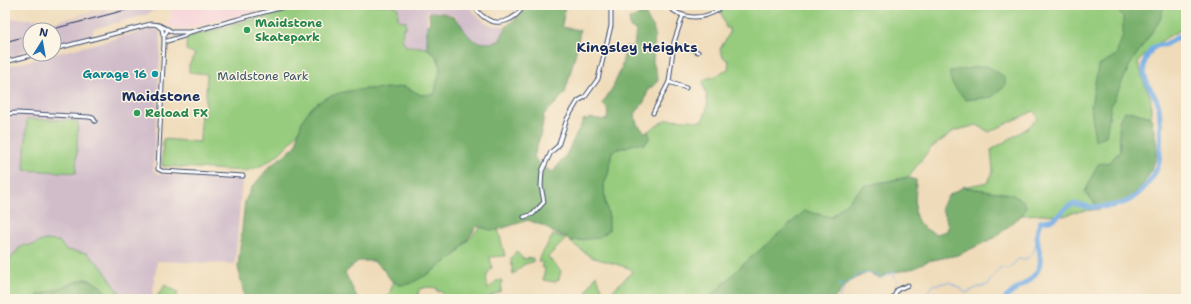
<svg xmlns="http://www.w3.org/2000/svg" width="1191" height="304" font-family="'Shantell Sans',sans-serif">
  <style>
    .built { fill: #f6cfd8 }
    .industrial { fill: #d1bdca }
    .green { fill: #97cc7e; stroke: #597e6e }
    .forest { fill: #79b06d; stroke: #4a7066 }
    .lines { fill: none; stroke-linecap: round; stroke-linejoin: round }
    .stream { stroke: #76aee6; stroke-width: 1 }
    .river { stroke: #76aee6; stroke-width: 5 }
    .minor-casing { stroke: #3b496c; stroke-width: 5 }
    .minor { stroke: #fff; stroke-width: 3 }
    .rail { stroke: #1b2f5e; stroke-width: 1 }
    .leisure-dot { fill: #2e9e5b; stroke: #fcf5e5; stroke-width: 1.5 }
    .culture-dot { fill: #0f9aa8; stroke: #fcf5e5; stroke-width: 1.5 }
    .labels { text-anchor: middle; dominant-baseline: central; stroke-width: 3; stroke-linejoin: round; paint-order: stroke }
    .leisure-label { font-size: 12px; font-weight: bold; fill: #27864d; stroke: #fcf5e5; text-anchor: start }
    .culture-label { font-size: 12px; font-weight: bold; fill: #0d838f; stroke: #fcf5e5; text-anchor: end }
    .park-label { font-size: 12px; fill: #3a5666; stroke: #fcf5e5 }
    .quarter-label { font-size: 14px; font-weight: bold; fill: #1b2f5e; stroke: #fcf5e5 }
  </style>
  <rect width="100%" height="100%" fill="#fcf5e5"/>
  <filter id="ink" filterUnits="userSpaceOnUse"><feTurbulence type="fractalNoise" baseFrequency=".025" numOctaves="2"/><feDisplacementMap in="SourceGraphic" scale="8" xChannelSelector="R" yChannelSelector="G"/><feConvolveMatrix kernelMatrix="1 2 1 2 8 2 1 2 1" color-interpolation-filters="sRGB"/></filter>
  <filter id="wash" filterUnits="userSpaceOnUse"><feTurbulence type="fractalNoise" baseFrequency=".012" numOctaves="4" result="noise"/><feDisplacementMap in="SourceGraphic" scale="16" xChannelSelector="R" yChannelSelector="G"/><feGaussianBlur stdDeviation="0.9" result="paint"/><feColorMatrix in="noise" values="0 0 0 0 0 0 0 0 0 0 0 0 0 0 0 0 0 1.4 0 .05"/><feComposite in="paint" operator="in"/></filter>
  <g filter="url(#wash)">
    <rect width="100%" height="100%" fill="#efdbb9"/>
    <path class="built" d="M171,5H280L182,30L168,26V19H171Z"/>
    <g class="industrial">
      <path d="M116,5H124L71,19L68,21L135,5H165L145,15L93,29V34L54,44V30H30V48H27V50L19,52L20,54L5,58V18L50,20L51,23Z"/>
      <path d="M393,5H468L477,16L487,23L491,25L505,26L502,41L490,45L471,40L464,34L456,16L439,11H427V48L406,46L402,39L403,27L398,20V8Z"/>
      <path d="M152,29L159,30L161,41L153,170L158,174L242,179L235,264L157,261L152,299H126L123,298L87,254L66,250L45,240L33,245L21,246L8,262L7,299H5V67Z"/>
    </g>
    <g class="green">
      <path d="M309,5H393L398,8V20L406,21V28H403L402,39L406,46C420,47 428,45 437,58C439,62 441,67 441,72C440,80 438,85 437,94L305,116C303,121 301,126 299,131C287,149 266,168 244,171L162,166L163,139L200,142L201,115H205L207,74L189,72V65L195,54L186,50L187,37L234,25V23L237,22L239,23Z"/>
      <path d="M717,5H1186V28C1167,35 1152,47 1138,62L1144,83L1151,98V117L1132,112H1124L1119,121L1120,152L1109,162L1085,192L1100,209L1076,212L1064,216L1042,214L1022,215L1026,206L1011,195L963,187L988,182L993,171L991,150L1026,129L1038,118L1034,111L989,132L977,125L954,131L930,149L908,177L864,186L831,217L763,248L739,268L716,292L708,299H559L583,298L596,275L606,297L633,271L629,268L591,257L569,241L582,240L609,217L605,201L604,184L608,174L612,151L638,143L645,144L649,139L648,131L667,119L702,121C705,114 709,106 707,98C706,92 704,88 703,81L705,79L717,76L728,69L729,61L723,57L720,49L729,34V28H726L721,12Z"/>
      <path d="M27,119L78,121L76,173L24,170Z"/>
      <path d="M480,227L498,229L505,256L490,257L492,268C485,275 486,279 488,289L496,281L502,280L501,291L485,299H445L441,291L438,292L437,291V288L428,287L419,289L418,296H415V299H408L405,297L399,299H385L390,292L394,280L461,248Z"/>
      <path d="M553,235L567,238L548,257L561,271L559,279L555,282L543,280L545,269L541,266L543,263L538,261Z"/>
      <path d="M45,240L59,241L66,250L87,253L101,266L123,298L126,299H110C105,289 96,281 85,279L37,296L34,299H7L8,262L21,246L33,245Z"/>
      <path d="M516,251L523,259L533,258V262C519,264 522,269 513,274L511,259Z"/>
      <path d="M165,285L178,292L176,299H155Z"/>
    </g>
    <g class="forest">
      <path d="M527,5H565L562,27L580,30L577,48L565,93L556,103L544,114L542,129L534,157L541,166L553,172L566,155L584,119L587,120L589,118L607,120L608,110L602,104L613,87L621,69L626,46L634,47L636,30L630,28L629,19L645,13L650,23L653,26L655,34L653,62L658,78L657,82L651,88H649L644,102L635,114L637,124L645,132L648,131L650,136L645,144L638,143L612,151L608,174L604,184L605,201L609,217V230L599,238L569,241L567,237L554,233L544,226L528,220L497,230H490L477,226L457,254L430,273L410,284L399,285L391,280L382,268L373,261H358L345,273L358,299H245L238,267L245,201L252,187L270,166L296,146C298,136 299,125 305,116C317,96 345,90 367,89C380,88 392,89 404,86L421,95L435,94C436,74 450,64 427,48V25L430,23L429,12C438,12 449,13 456,19C462,24 464,32 470,37C476,44 491,44 499,41L507,26L522,13Z"/>
      <path d="M1112,5H1164L1160,20L1131,63L1111,106L1106,136L1095,140L1091,106L1098,66L1116,55L1123,35V16Z"/>
      <path d="M987,66L1005,77V86L992,97L966,100C959,92 948,83 950,71Z"/>
      <path d="M1124,111L1132,112L1151,117C1153,128 1157,140 1157,151C1156,164 1145,186 1134,194C1125,202 1111,205 1100,209L1085,192L1098,164L1109,162L1120,152L1119,121Z"/>
      <path d="M908,177L916,180L915,213C918,226 925,229 936,234L947,231L948,225L941,207L948,196L963,187L1011,194L1024,201L1026,206L1022,215L996,237L958,255L928,261L915,268L887,274L880,278L868,273C850,279 846,284 834,299H708L716,292L739,268L805,211L831,217L864,186Z"/>
      <path d="M85,279C96,281 105,289 110,299H34L37,296Z"/>
    </g>
    <g class="lines">
      <g class="stream">
        <path d="M900,290L905,299"/>
        <path d="M839,299L844,289L842,287H838L839,285L852,281L857,276L860,274L874,273L881,278L893,272L895,273L894,276L899,287"/>
        <path d="M917,299L923,297L933,285L949,282L958,287L966,293L976,288L988,285L992,277L1000,268H1010L1018,259C1020,259 1024,260 1027,258C1035,255 1036,243 1037,235"/>
      </g>
      <path class="river" d="M1005,299C1013,289 1028,285 1036,273C1045,261 1037,248 1037,234C1037,230 1039,226 1040,222C1045,220 1051,221 1055,218C1062,214 1065,205 1074,204C1080,204 1086,207 1092,207C1104,207 1118,206 1128,201C1141,194 1157,176 1159,161C1161,151 1161,113 1158,103C1157,99 1153,94 1151,90C1143,78 1141,65 1149,53C1151,48 1158,44 1164,45L1186,33"/>
    </g>
  </g>
  <g filter="url(#ink)">
    <g class="lines">
      <g class="minor-casing">
        <g id="minor">
          <path d="M473,5C476,9 479,14 484,17C498,28 516,20 524,5"/>
          <path d="M667,5C681,20 702,20 718,10"/>
          <path d="M157,25L162,29L163,35"/>
          <path d="M168,29L164,36V43L158,169L162,171L243,176"/>
          <path d="M167,41L184,36L188,33"/>
          <path d="M674,46L692,49L698,52"/>
          <path d="M54,49L151,24L159,25L173,32H190L291,5"/>
          <path d="M5,62L36,54"/>
          <path d="M669,82L686,88"/>
          <path d="M653,113L669,82L674,42L683,15"/>
          <path d="M5,114L17,113L89,117L93,118L95,121"/>
          <path d="M524,217L533,214L544,202L541,186L542,171L551,152L558,146L567,119L578,101L585,97L598,79L611,26V5"/>
          <path d="M893,299L897,290L908,285"/>
        </g>
      </g>
      <use href="#minor" class="minor"/>
      <g class="rail">
        <path d="M49,30L145,5"/>
        <path d="M5,42L30,35"/>
      </g>
    </g>
  </g>
  <g class="leisure-dot">
    <circle cx="247" cy="30" r="4"/>
    <circle cx="137" cy="113" r="4"/>
  </g>
  <circle class="culture-dot" cx="155" cy="74" r="4"/>
  <g class="labels">
    <g class="leisure-label">
      <text x="255" y="23">Maidstone<tspan x="255" dy="14">Skatepark</tspan></text>
      <text x="145" y="113">Reload FX</text>
    </g>
    <g class="culture-label">
      <text x="147" y="74">Garage 16</text>
    </g>
    <g class="park-label">
      <text x="263" y="76">Maidstone Park</text>
    </g>
    <g class="quarter-label">
      <text x="637" y="47">Kingsley Heights</text>
      <text x="161" y="96">Maidstone</text>
    </g>
  </g>
  <rect width="1191" height="304" fill="none" stroke="#fcf5e5" stroke-width="20"/>
  <g transform="translate(42 42) rotate(11)"><circle r="19" fill="#fcf5e5" stroke="#a2a6af"/>
  <path d="M0-3L7 15L0 10L-7 15Z" fill="#1f6fb2"/>
  <text y="-6" font-size="11" font-weight="bold" text-anchor="middle" fill="#1b2f5e">N</text>
  </g>
</svg>
